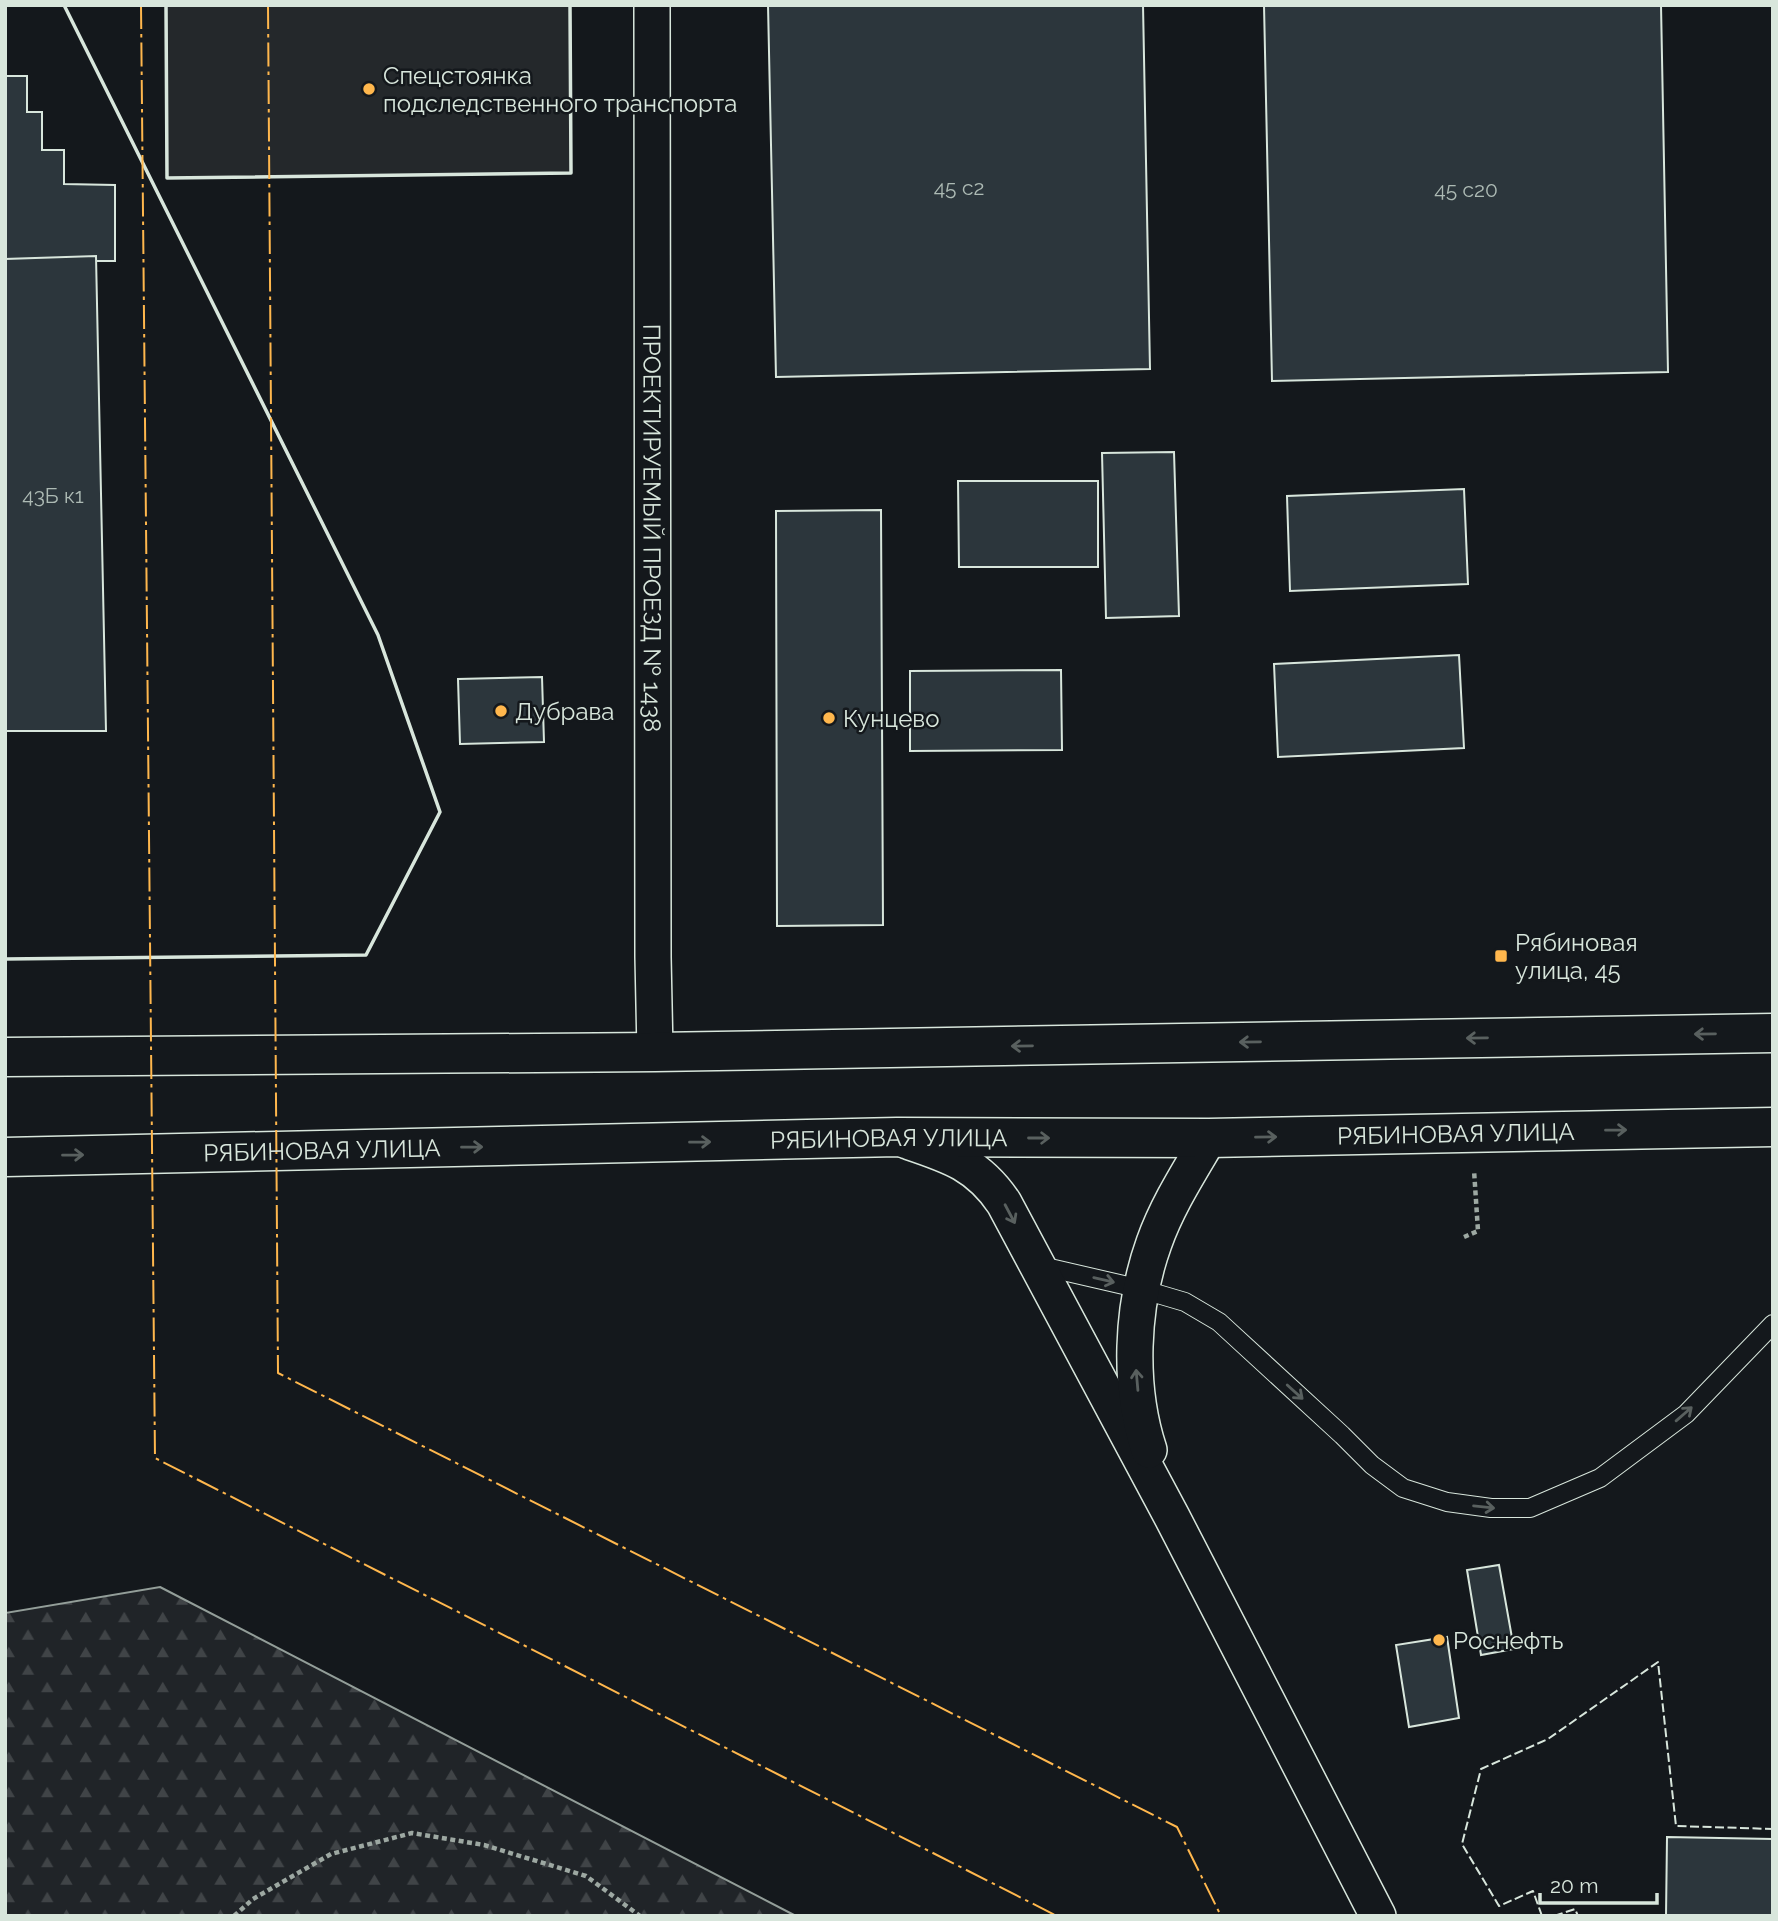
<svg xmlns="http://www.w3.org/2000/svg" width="1778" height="1921" font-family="Raleway,sans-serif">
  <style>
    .forest { fill: url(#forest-firs); stroke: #939e99; stroke-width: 2 }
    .parking { fill: #24282b; stroke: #939e99; stroke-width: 2 }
    .building { fill: #2c363c; stroke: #d8e6dc; stroke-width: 2 }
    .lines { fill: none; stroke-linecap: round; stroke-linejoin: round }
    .lane-casing { stroke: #d8e6dc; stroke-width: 20 }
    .street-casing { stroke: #d8e6dc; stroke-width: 38 }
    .secondary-casing { stroke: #d8e6dc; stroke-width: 41 }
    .path { stroke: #9da8a2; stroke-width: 4.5; stroke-dasharray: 5 3.5; stroke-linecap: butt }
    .lane { stroke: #14181c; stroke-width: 18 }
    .street { stroke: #14181c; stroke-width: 35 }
    .secondary { stroke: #14181c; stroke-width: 38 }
    .fence { stroke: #d8e6dc; stroke-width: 2; stroke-dasharray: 9 3.5; stroke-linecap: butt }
    .wall { stroke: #d8e6dc; stroke-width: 3.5 }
    .power { stroke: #ffb74d; stroke-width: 2; stroke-dasharray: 24 5 3.5 5; stroke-linecap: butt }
    .oneway { stroke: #59605f }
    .poi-dot { fill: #ffb74d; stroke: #14181c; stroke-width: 2.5 }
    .labels { text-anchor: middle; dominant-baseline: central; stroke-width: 5; stroke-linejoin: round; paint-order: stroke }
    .number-label { font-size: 21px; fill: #adbab4 }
    .poi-label { font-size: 24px; fill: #d8e6dc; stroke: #14181c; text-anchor: start }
    .street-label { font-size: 24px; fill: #d8e6dc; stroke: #14181c }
  </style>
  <defs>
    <pattern id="forest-firs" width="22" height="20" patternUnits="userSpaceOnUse" patternTransform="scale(1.75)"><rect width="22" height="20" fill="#202428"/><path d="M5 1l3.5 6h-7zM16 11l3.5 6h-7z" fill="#404447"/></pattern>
  </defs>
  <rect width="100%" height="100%" fill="#14181c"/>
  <path class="forest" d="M160,1587L796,1916H5V1613Z"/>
  <path class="parking" d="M166,5H570L571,173L167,178Z"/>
  <g class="building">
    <path d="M768,5H1143L1150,369L776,377Z"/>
    <path d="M1264,5H1661L1668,372L1272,381Z"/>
    <path d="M5,76H27V112H42V150H64V184L115,185V261H5Z"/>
    <path d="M96,256L106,731H5V259Z"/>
    <path d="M1174,452L1179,616L1106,618L1102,453Z"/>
    <path d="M958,481H1098V567H959Z"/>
    <path d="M1464,489L1468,584L1290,591L1287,496Z"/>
    <path d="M881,510L883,925L777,926L776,511Z"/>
    <path d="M1459,655L1464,748L1278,757L1274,664Z"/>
    <path d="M1061,670L1062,750L910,751V671Z"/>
    <path d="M542,677L544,742L460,744L458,679Z"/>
    <path d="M1499,1565L1514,1649L1481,1655L1467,1570Z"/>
    <path d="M1447,1637L1459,1718L1409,1727L1396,1645Z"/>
    <path d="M1667,1837L1773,1839V1916H1666Z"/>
  </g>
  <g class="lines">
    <g class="lane-casing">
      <path id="lane" d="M1037,1265L1141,1289L1185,1302L1219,1322L1342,1435L1372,1465L1403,1488L1447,1502L1491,1508H1530L1600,1478L1686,1414L1773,1324"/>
    </g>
    <g class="street-casing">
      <g id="street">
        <path id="s1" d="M652,5L653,957L655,1052"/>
        <path d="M907,1141C949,1155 978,1164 1004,1203L1172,1517L1378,1916"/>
        <path d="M1149,1450C1128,1386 1131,1307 1154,1243C1167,1206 1189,1172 1209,1138"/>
      </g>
    </g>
    <g class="secondary-casing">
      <g id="secondary">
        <path d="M5,1057L655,1052L1773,1033"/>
        <path id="s2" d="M5,1157L897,1137L1209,1138L1773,1127"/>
      </g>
    </g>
    <g class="path">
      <path d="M1464,1237L1478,1231L1474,1170"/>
      <path d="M234,1916L253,1899L331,1854L412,1833L484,1845L586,1876L640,1916"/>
    </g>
    <use href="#lane" class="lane"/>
    <use href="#street" class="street"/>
    <use href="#secondary" class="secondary"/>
    <g class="fence">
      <path d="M1542,1916L1533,1891L1499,1906L1462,1844L1481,1769L1548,1739L1658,1662L1676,1826L1773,1829"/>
      <path d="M1554,1916L1575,1909L1578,1916"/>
    </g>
    <g class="wall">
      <path d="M166,5L167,178L571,173L570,5"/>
      <path d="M5,959L366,955L440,812L378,635L64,5"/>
    </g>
    <g class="power">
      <path d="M141,5L155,1458L1057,1916"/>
      <path d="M268,5L278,1373L1177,1827L1221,1916"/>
    </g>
  </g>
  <defs><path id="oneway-shaft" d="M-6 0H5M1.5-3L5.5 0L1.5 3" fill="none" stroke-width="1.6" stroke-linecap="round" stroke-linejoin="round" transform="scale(1.75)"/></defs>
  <g class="oneway">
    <use href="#oneway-shaft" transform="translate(1705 1034) rotate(179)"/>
    <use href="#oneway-shaft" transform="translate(1477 1038) rotate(179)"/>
    <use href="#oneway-shaft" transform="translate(1250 1042) rotate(179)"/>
    <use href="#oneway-shaft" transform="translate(1022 1046) rotate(179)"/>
    <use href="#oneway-shaft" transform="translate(1616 1130) rotate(-1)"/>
    <use href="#oneway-shaft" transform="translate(1266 1137) rotate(-1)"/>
    <use href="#oneway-shaft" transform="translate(1039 1138)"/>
    <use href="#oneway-shaft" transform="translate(700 1142) rotate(-1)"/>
    <use href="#oneway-shaft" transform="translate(472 1147) rotate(-1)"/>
    <use href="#oneway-shaft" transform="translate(73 1155) rotate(-1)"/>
    <use href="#oneway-shaft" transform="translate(1010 1214) rotate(62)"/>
    <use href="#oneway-shaft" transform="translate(1104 1280) rotate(13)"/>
    <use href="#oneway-shaft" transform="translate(1137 1380) rotate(-95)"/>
    <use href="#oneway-shaft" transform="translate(1295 1392) rotate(42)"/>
    <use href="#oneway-shaft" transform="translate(1684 1414) rotate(-41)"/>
    <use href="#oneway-shaft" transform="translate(1484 1507) rotate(6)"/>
  </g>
  <g class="poi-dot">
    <circle cx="369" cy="89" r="7"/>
    <circle cx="501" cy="711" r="7"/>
    <circle cx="829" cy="718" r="7"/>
    <rect x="1494" y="949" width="14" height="14" rx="3.5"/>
    <circle cx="1439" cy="1640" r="7"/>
  </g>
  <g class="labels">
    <g class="number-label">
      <text x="959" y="187">45 с2</text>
      <text x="1466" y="189">45 с20</text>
      <text x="53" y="495">43Б к1</text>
    </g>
    <g class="poi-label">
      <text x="383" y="75">Спецстоянка<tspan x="383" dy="28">подследственного транспорта</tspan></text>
      <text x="515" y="711">Дубрава</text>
      <text x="843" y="718">Кунцево</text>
      <text x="1515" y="942">Рябиновая<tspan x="1515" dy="28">улица, 45</tspan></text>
      <text x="1453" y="1640">Роснефть</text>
    </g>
    <g class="street-label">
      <text stroke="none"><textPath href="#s1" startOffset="523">ПРОЕКТИРУЕМЫЙ ПРОЕЗД № 1438</textPath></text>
      <text stroke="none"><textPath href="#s2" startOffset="1451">РЯБИНОВАЯ УЛИЦА</textPath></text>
      <text stroke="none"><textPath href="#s2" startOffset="884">РЯБИНОВАЯ УЛИЦА</textPath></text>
      <text stroke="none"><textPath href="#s2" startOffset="317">РЯБИНОВАЯ УЛИЦА</textPath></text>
    </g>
  </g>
  <rect width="1778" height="1921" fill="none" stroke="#d8e6dc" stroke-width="14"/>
  <path d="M1540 1893v10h117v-10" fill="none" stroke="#d8e6dc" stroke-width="3.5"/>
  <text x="1550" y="1893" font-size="21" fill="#d8e6dc" stroke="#14181c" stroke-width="5" paint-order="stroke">20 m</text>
</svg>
